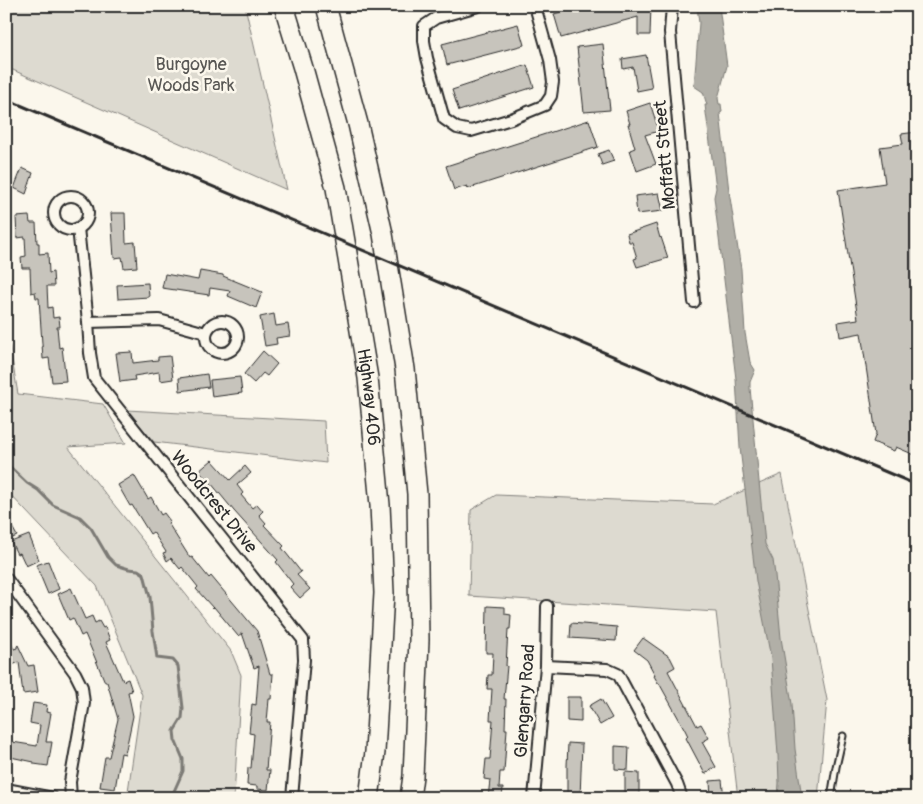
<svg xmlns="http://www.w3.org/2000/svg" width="923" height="804" font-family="Pangolin,sans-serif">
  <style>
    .green { fill: #dddad0; stroke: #84827e }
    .water { fill: #b1afa7; stroke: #7b7a75 }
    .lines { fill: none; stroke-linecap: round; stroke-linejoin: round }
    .stream { stroke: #7b7a75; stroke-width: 3 }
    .building { fill: #c7c4bc; stroke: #2b2b2b }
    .service-casing { stroke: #2b2b2b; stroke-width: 9 }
    .minor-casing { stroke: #2b2b2b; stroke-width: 14 }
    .motorway-casing { stroke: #2b2b2b; stroke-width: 22 }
    .service { stroke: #fbf7ec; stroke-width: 5 }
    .minor { stroke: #fbf7ec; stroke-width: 10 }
    .motorway { stroke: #fbf7ec; stroke-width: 19 }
    .rail { stroke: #2b2b2b; stroke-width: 3 }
    .labels { text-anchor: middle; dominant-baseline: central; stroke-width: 5; stroke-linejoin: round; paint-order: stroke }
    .park-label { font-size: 18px; fill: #585754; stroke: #fbf7ec }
    .street-label { font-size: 18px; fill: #2b2b2b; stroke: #fbf7ec }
  </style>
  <rect width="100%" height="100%" fill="#fbf7ec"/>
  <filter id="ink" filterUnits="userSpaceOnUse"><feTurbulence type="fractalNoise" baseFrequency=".02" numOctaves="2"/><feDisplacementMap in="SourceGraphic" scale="10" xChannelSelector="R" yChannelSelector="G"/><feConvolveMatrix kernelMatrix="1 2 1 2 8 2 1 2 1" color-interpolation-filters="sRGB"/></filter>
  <g filter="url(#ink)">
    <g class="green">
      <path d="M6,6H245L287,190L6,67Z"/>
      <path d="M6,324L18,394L103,404L126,443L68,447L231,651L241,675L234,798H206L189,795L187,798H127L142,695L97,586L6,490Z"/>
      <path d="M127,410L324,421L326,463L154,442Z"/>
      <path d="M782,474L827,700L818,798H738L716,612L469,596L471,510L496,495L713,504Z"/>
    </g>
    <path class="water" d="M697,6H719L727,66L718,98L719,104H721L722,112L720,113L729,191L741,269L745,333L750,362L755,370L750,382V388L765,544L773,560L775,575L781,638L792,704L795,749L802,798H778L779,783L778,755L771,658L756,581L740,448L736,379L714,197L716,188L706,113L705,105H707L703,92L694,86L699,23Z"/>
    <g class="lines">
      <path class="stream" d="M6,463L27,483L38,490L53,505L80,517L91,528L108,557L116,565L129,569L138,570L144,574L150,597L153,631L157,658L173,660L178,666L183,708L182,718L174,731L175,740L183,759V771L171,798"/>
    </g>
    <g class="building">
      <path d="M581,6H651L650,35H638V17L561,38L554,14Z"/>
      <path d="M518,24L524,45L447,65L442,44Z"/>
      <path d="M603,44L610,110L584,112L577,47Z"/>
      <path d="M646,55L652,88L637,91L633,67L623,69L622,59Z"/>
      <path d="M527,65L534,87L459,111L452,90Z"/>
      <path d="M650,103L659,131L645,135L656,164L637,171L630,150L635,148L628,124H630L626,111Z"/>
      <path d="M589,120L598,147L467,189V186L454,190L446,166Z"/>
      <path d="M917,132V456L896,447L894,451L873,442L876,434L861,333L840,337L838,322L858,319L838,190L885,183L880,147L903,144L901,134Z"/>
      <path d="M609,150L614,161L602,165L598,154Z"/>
      <path d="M22,168L33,173L26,194L14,188Z"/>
      <path d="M659,193L663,211L637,214L635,196Z"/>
      <path d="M111,213H125L126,243L135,242L137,267L124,268L122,257L114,258Z"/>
      <path d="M29,216L30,223H36L37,243H39V254L48,253L49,273L53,272L54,286H47L48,308L52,307L53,318L59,317L60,327H57L59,348L62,347L66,381L52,382L49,358L43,359L39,298H36L35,292L31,293L30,268H22L21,257L26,256L25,237L17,238L16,217Z"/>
      <path d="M656,224L660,238L661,237L668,258L637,267L634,259L637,258L632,242H629L627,234Z"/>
      <path d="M200,271L223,275V276L262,292L256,308L228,296L230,291L210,288L209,295L162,288L165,274L198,280Z"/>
      <path d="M148,283L149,297L118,299L117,285Z"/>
      <path d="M274,314L276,326L288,324L290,336L276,338L277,344L265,346L260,317Z"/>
      <path d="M263,351L277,364L267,376L263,373L254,383L244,374Z"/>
      <path d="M132,352L133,363L158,360V357L170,356L173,379L160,381L159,372L134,376L135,380L120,382L116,353Z"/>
      <path d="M207,374L209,387L180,391L179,378Z"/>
      <path d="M240,377L242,393L212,397L210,380Z"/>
      <path d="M212,460L230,480L245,466L251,473L237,485L243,493L241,495L252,508L257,504L263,511L259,515L266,523L264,525L284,546L282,548L301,572L297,575L310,589L300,598L290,587L293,584L276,562L278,560L234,511L206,477L205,478L199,471Z"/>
      <path d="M134,475L148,499L151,497L161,515L164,513L170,521L168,523L190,558L192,557L209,578L211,576L257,631L270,674H273L271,699H269L267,722H270L266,770H270L268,790L257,789V786L247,785L248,768H251L254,734L249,733L252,704L256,705L259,666L254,668L242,633L238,636L214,607L213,608L196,589L198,587L182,567L180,569L171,558L167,561L163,553L166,552L153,532L150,534L132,505L130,506L118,485Z"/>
      <path d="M6,516L17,536L6,541Z"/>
      <path d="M29,535L39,560L26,566L20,553L17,554L11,542Z"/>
      <path d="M48,561L59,589L48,594L36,565Z"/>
      <path d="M71,588L85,619L92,616L95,623L99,621L103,628L105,627L110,640L106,642L123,681L128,679L132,691L128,692L133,716L125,754L121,753L115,789L100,787L105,757H109L118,719L107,682H105L85,634L81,636L73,618L69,620L58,594Z"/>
      <path d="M487,606L505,607V614L511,615L510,629H508L506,666H507L504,699H506L505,729H507L504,772H500L499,788H503L502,798H488L490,780L484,779L486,759H490L493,720H490L492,689H487L488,675H492L493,653H486Z"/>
      <path d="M571,623L617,627L616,641L570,638Z"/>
      <path d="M6,633L14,649L17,648V646L18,645L28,666L34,665L38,692L23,694L19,662L6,668Z"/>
      <path d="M643,638L670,657L675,667L668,671L697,726L701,724L709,738L702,742L716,767L705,774L686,738L688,736L685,730L659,683H658L654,676L655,675L647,660L634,650Z"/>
      <path d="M567,697H581V722L567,721Z"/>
      <path d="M601,699L612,718L600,725L589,706Z"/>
      <path d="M33,703L47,705L46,712L51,713L46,742H52L48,766L34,764V762L6,756V741L37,746L40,725L30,723Z"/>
      <path d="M568,743L582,744L580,798H567V766Z"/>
      <path d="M615,746L629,747L628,770L615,769Z"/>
      <path d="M625,772L639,773V795H625Z"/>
      <path d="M722,780L724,798H711L710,781Z"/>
    </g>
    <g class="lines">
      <g class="service-casing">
        <path id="service" d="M831,798L836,767L843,736"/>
      </g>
      <g class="minor-casing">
        <g id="minor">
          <path d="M478,6L436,18L424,26V41L427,58L444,119L457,128L471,131L511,119L545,105L551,96L553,82L550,60L535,6"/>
          <path d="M672,6L670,32L694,302"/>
          <circle cx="71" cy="213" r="17"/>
          <path d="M78,228L88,322L90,353L94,378L303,640L304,660L292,798"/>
          <circle cx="222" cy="337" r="16"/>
          <path d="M88,322L159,320L206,333"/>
          <path d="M6,578L75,673L82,687L84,703L70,782L71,798"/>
          <path d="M546,666L607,669L618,674L677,784L682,798"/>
          <path d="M6,789L53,798"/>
          <path d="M534,798L546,666L547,606"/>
        </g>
      </g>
      <g class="motorway-casing">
        <g id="motorway">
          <path id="s1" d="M284,6L303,68L336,188L368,378L380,505L384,593L375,752L369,798"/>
          <path d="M326,6L358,124L383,234L405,369L417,494L419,640L413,776L410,798"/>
        </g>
      </g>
      <use href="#service" class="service"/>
      <use href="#minor" class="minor"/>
      <use href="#motorway" class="motorway"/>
      <path class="rail" d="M6,99L917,485"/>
    </g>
  </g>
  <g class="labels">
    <g class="park-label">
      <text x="191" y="64">Burgoyne<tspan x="191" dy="21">Woods Park</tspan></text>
    </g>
    <g class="street-label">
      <text transform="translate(665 155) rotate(-95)">Moffatt Street</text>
      <text stroke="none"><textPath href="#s1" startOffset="401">Highway 406</textPath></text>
      <text transform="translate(214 502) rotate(51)">Woodcrest Drive</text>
      <text transform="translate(525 701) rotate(-86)">Glengarry Road</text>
    </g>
  </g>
  <rect width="923" height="804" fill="none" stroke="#fbf7ec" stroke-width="25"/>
  <rect x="12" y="12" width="898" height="779" fill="none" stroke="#2b2b2b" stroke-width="2" filter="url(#ink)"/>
</svg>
